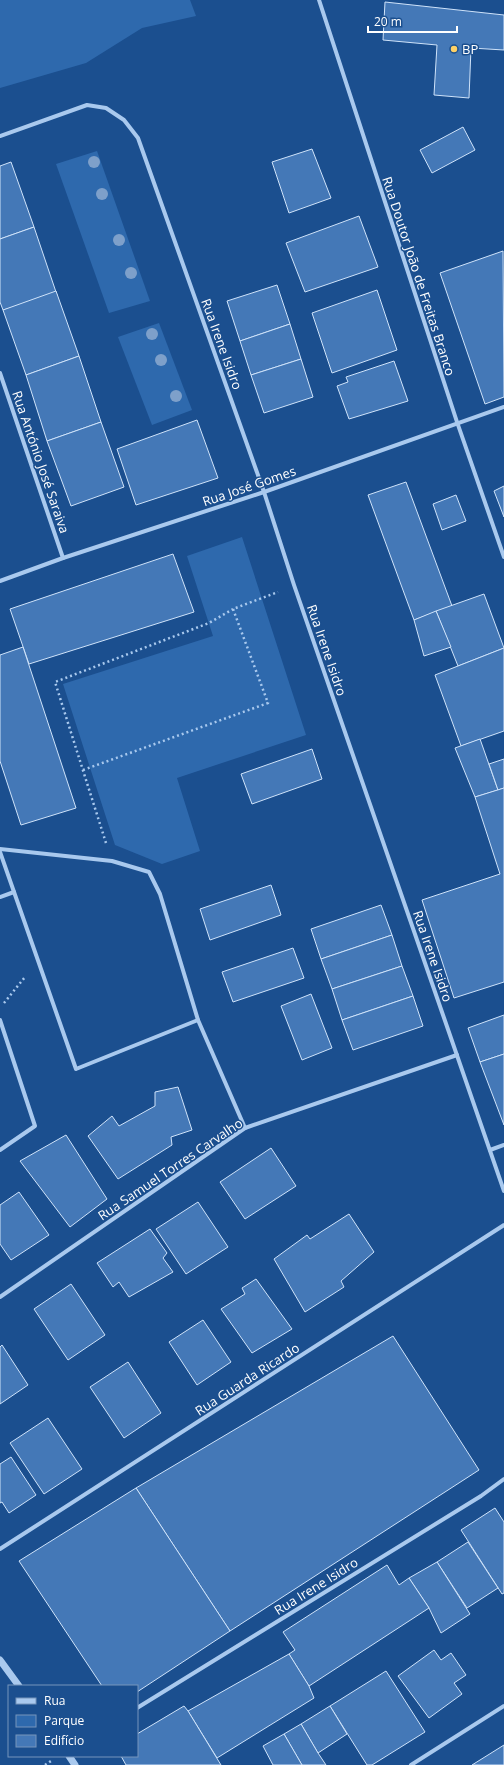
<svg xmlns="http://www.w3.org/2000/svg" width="504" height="1765" font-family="'Open Sans',sans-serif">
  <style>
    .green { fill: #2e69ad }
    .building { fill: #4478b7; stroke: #cfe3fa }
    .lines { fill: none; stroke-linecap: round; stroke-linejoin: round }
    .path { stroke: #a9c9ee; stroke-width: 2.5; stroke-dasharray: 2 3; stroke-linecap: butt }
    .minor { stroke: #a9c9ee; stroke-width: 4 }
    .tertiary { stroke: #a9c9ee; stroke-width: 7 }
    .tree { fill: #7ea0ca }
    .poi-dot { fill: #ffd166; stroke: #1b4f8f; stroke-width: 1.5 }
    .labels { text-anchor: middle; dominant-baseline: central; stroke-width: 3; stroke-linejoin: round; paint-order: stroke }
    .poi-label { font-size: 13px; fill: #fff; stroke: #1b4f8f; text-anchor: start }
    .street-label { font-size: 13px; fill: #fff; stroke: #1b4f8f }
  </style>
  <rect width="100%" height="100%" fill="#1b4f8f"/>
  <g class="green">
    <path d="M0,0H190L196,16L142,28L86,63L0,88Z"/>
    <path d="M97,151L150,301L109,313L56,164Z"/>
    <path d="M159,323L192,410L152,425L118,337Z"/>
    <path d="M242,537L306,735L177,778L200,851L162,864L115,845L63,684L213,636L187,556Z"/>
  </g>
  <g class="building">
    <path d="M385,2L504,15V50L471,48L469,98L434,95L437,45L383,40Z"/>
    <path d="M463,127L475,150L432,173L420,150Z"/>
    <path d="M312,149L331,198L289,213L272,162Z"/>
    <path d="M11,162L34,227L0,239V166Z"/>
    <path d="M359,216L378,267L305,292L286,243Z"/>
    <path d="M34,227L57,295L3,310L0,302V239Z"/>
    <path d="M503,251L504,397L485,404L440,273Z"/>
    <path d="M277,285L290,324L240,341L227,301Z"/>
    <path d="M377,290L397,350L332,373L312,313Z"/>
    <path d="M56,291L79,356L26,375L3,310Z"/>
    <path d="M290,324L301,359L251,375L240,341Z"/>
    <path d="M79,356L101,422L47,441L26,375Z"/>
    <path d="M301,359L313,397L264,413L251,375Z"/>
    <path d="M394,361L408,401L349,419L337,386L348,382L346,377Z"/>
    <path d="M197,420L218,478L136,505L117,449Z"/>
    <path d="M101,422L124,487L71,506L47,441Z"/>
    <path d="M406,482L452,606L414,620L368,495Z"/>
    <path d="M504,486V517L494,491Z"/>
    <path d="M456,495L466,521L442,530L433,504Z"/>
    <path d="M173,554L194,612L29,664L10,609Z"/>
    <path d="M484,594L504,648L458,666L436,611Z"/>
    <path d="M436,611L451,647L424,656L414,620Z"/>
    <path d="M23,647L76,808L21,825L0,761V655Z"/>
    <path d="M504,648V731L461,746L435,675Z"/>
    <path d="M480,739L498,790L475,797L455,748Z"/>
    <path d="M312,749L322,779L252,804L241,774Z"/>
    <path d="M504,759V788L498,790L489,764Z"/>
    <path d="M504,788V982L454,998L422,900L500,874L475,797Z"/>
    <path d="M271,885L281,915L210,940L200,909Z"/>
    <path d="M381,905L392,935L321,959L311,929Z"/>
    <path d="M392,935L402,966L332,989L321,959Z"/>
    <path d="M293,948L304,978L233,1002L222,972Z"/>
    <path d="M402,966L413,996L342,1020L332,989Z"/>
    <path d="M311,994L332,1048L302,1060L281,1006Z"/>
    <path d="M413,996L423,1026L353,1050L342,1020Z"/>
    <path d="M504,1015V1054L480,1062L468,1028Z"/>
    <path d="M504,1054V1125L480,1062Z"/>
    <path d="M178,1087L192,1130L171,1137L172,1145L118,1179L88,1136L112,1116L119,1126L155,1106V1092Z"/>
    <path d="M66,1135L107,1199L70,1227L20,1161Z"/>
    <path d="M271,1148L296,1186L245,1219L220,1182Z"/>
    <path d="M19,1192L49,1235L11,1260L0,1244V1205Z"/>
    <path d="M198,1202L228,1247L186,1274L156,1229Z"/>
    <path d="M349,1214L374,1252L341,1281L344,1287L305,1312L274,1259L307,1235L310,1239Z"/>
    <path d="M150,1229L167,1253L163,1258L173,1272L129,1297L119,1282L113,1287L97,1263Z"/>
    <path d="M256,1279L292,1329L252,1353L221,1309L245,1294L242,1288Z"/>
    <path d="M71,1284L105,1335L68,1360L34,1309Z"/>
    <path d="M203,1320L231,1362L197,1385L169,1342Z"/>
    <path d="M393,1336L479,1470L230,1631L136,1488Z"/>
    <path d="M2,1345L28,1385L0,1404V1347Z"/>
    <path d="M128,1362L161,1413L124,1438L90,1387Z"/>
    <path d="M48,1418L82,1469L44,1494L10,1443Z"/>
    <path d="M11,1457L36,1495L9,1513L2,1502L0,1503V1464Z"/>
    <path d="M136,1488L230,1631L137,1692V1686H102L19,1561Z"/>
    <path d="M495,1508L504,1522V1593L502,1594L461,1530Z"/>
    <path d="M468,1542L498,1588L467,1608L437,1562Z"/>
    <path d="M437,1562L470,1614L441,1633L429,1608L409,1578Z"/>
    <path d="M387,1565L399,1585L409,1578L429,1608L309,1686L289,1654L295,1650L283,1632Z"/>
    <path d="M434,1650L441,1660L451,1653L466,1675L454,1683L462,1694L429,1718L398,1676Z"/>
    <path d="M289,1654L309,1686L314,1698L217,1758L188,1711Z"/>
    <path d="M386,1671L425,1732L372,1765H367L330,1706Z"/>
    <path d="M184,1706L188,1711L221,1765H126L121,1756H137V1734Z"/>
    <path d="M330,1706L347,1734L318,1753L301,1724Z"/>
    <path d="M301,1724L318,1753L326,1765H302L284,1734Z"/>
    <path d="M284,1734L302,1765H273L263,1746Z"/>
    <path d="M504,1745V1765H472Z"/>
  </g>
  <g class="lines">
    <g class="path">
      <path d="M83,770L268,703L233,609L278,592"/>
      <path d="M106,843L55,682L209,623L233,609"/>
      <path d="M4,1003L25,977"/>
      <path d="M45,1765L51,1761"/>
    </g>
    <g class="minor">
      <path d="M319,0L457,422L504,557"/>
      <path d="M0,136L87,105L106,108L124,120L138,138L264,492L294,585L504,1191"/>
      <path d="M0,373L63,558"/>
      <path d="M0,581L63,558L264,492L504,407"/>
      <path d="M0,849L112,861L149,872L160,894L198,1020L245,1128"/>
      <path d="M0,852L76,1069L198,1020"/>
      <path d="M0,897L14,892"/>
      <path d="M0,1020L35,1126L0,1150"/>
      <path d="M490,1150L504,1145"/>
      <path d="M0,1297L245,1128L457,1055"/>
      <path d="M0,1549L504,1225"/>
      <path d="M137,1708L481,1496L504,1479"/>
      <path d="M411,1765L504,1706"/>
    </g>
    <g class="tertiary">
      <path d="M0,1660L19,1686"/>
      <path d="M69,1756L75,1765"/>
    </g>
  </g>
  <g class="tree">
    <circle cx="94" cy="162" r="6"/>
    <circle cx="102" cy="194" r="6"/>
    <circle cx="119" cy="240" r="6"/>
    <circle cx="131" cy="273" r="6"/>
    <circle cx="152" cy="334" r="6"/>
    <circle cx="161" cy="360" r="6"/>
    <circle cx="176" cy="396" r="6"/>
  </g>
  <circle class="poi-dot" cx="454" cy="49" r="4"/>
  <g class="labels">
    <g class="poi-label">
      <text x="462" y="49">BP</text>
    </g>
    <g class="street-label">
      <text transform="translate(419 276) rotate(72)">Rua Doutor João de Freitas Branco</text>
      <text transform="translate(222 344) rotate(70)">Rua Irene Isidro</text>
      <text transform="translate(41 462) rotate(71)">Rua António José Saraiva</text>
      <text transform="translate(249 486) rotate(-19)">Rua José Gomes</text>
      <text transform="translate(327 650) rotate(71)">Rua Irene Isidro</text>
      <text transform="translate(433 956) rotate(71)">Rua Irene Isidro</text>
      <text transform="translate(170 1169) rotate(-34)">Rua Samuel Torres Carvalho</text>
      <text transform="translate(247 1379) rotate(-33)">Rua Guarda Ricardo</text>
      <text transform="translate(316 1586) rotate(-32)">Rua Irene Isidro</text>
    </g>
  </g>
  <rect x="8" y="1685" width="130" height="72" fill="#1b4f8f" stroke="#7695bc"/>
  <rect x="16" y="1698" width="20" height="6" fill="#a9c9ee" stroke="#7695bc"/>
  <text x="44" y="1705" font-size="12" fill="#ffffff">Rua</text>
  <rect x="16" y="1715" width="20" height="12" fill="#2e69ad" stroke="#7695bc"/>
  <text x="44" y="1725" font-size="12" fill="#ffffff">Parque</text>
  <rect x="16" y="1735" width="20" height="12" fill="#4478b7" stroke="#7695bc"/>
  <text x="44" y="1745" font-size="12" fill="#ffffff">Edifício</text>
  <path d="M368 26v6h89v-6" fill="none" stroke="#ffffff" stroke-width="2"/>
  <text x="374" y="26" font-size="12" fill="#ffffff" stroke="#1b4f8f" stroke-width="3" paint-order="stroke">20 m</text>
</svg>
